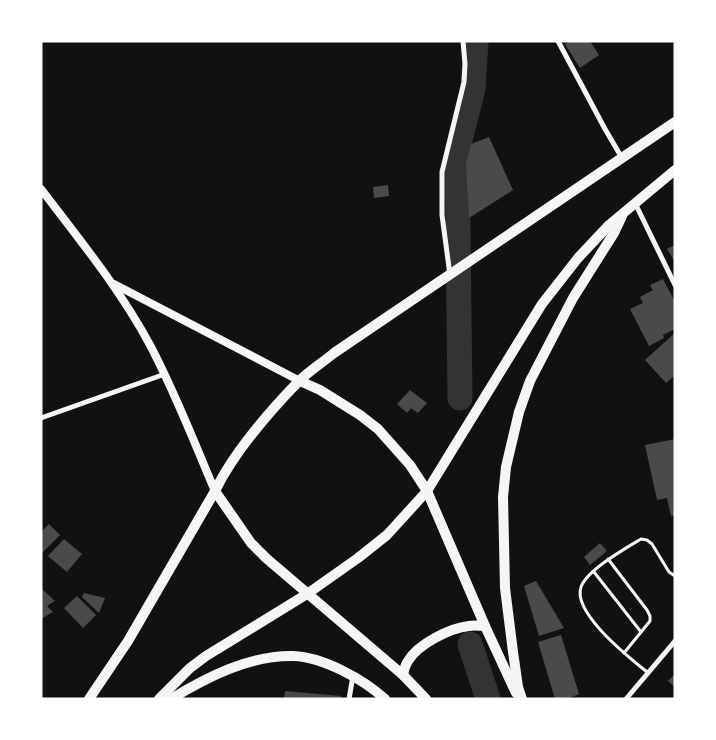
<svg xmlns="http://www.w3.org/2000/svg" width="716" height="740" font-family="'Open Sans',sans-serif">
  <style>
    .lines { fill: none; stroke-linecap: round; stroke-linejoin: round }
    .river { stroke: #333; stroke-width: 25 }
    .building { fill: #4a4a4a }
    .service { stroke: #f5f5f5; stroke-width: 3 }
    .minor { stroke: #f5f5f5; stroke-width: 5 }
    .tertiary { stroke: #f5f5f5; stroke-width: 8 }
    .trunk { stroke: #f5f5f5; stroke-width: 10 }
  </style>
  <rect width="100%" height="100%" fill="#111"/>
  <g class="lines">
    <g class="river">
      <path d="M460,398L457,152L473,89L476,41"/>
      <path d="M470,644L488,699"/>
    </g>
  </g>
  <g class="building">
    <path d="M570,41H590L599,55L580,68L565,44Z"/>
    <path d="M489,137L513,190L469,218L466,164L471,144Z"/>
    <path d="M388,185L389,196L374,198L373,187Z"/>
    <path d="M675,245V262L667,249Z"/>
    <path d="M663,279L675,302V329L663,335L664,338L649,346L630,309L643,303L640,297L653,290L650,285Z"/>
    <path d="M675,333V375L666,383L645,360Z"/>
    <path d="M410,390L427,403L418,413L411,408L407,413L397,404Z"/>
    <path d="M675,439V515L671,516L667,498L657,500L645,445Z"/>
    <path d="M49,524L60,535L41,554V532Z"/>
    <path d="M64,539L82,554L67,572L48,556Z"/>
    <path d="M600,543L607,551L590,565L584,557Z"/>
    <path d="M536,581L564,628L539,636L524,586Z"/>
    <path d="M41,588L55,601L47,606L53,612L41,619Z"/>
    <path d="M84,593L105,598L99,613L82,597Z"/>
    <path d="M77,596L96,615L83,628L64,608Z"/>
    <path d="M561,635L579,694L567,699H555L538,642Z"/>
    <path d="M675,674V687L668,681Z"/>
    <path d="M285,691L341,696L340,699H284Z"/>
  </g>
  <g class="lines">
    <g class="service">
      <path d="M608,559L647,610L650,616V621L624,653"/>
      <path d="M594,572L641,632"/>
      <path d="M647,672C630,658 572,613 581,587C587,570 626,548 641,539L647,540L652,544L669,572L675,576"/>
    </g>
    <g class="minor">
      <path d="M558,41L605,129L622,158"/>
      <path d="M635,203L675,285"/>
      <path d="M450,275L442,215V172L464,82L465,64L463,41"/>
      <path d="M41,418L165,374"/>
      <path d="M349,699L353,676"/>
      <path d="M626,699L675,641"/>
    </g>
    <g class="tertiary">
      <path d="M41,189C79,239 120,289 150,345C175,392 194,442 215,491"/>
      <path d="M114,284L300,381"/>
    </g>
    <g class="trunk">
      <path d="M300,381L320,390L360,415L378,429L410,465L427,491L485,626L516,693"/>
      <path d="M215,491L251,543L266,558L403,675L426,699"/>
      <path d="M403,675C404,670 405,665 408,661C418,644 450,628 469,626C474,625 480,626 485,626"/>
      <path d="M89,699L128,641L215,491C233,454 269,412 298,382C309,371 322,363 334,353L675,122"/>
      <path d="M159,699L190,668L206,656L307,594L358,558L387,535L427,491L542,304L578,258L609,225L675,170"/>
      <path d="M171,699C207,677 250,655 293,656C323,657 363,679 385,699"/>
      <path d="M522,699L518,687L513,652L505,588L503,497L506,467L519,412L530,381L573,298L614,233L622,216"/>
    </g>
  </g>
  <rect width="716" height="740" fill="none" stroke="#ffffff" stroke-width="85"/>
</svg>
